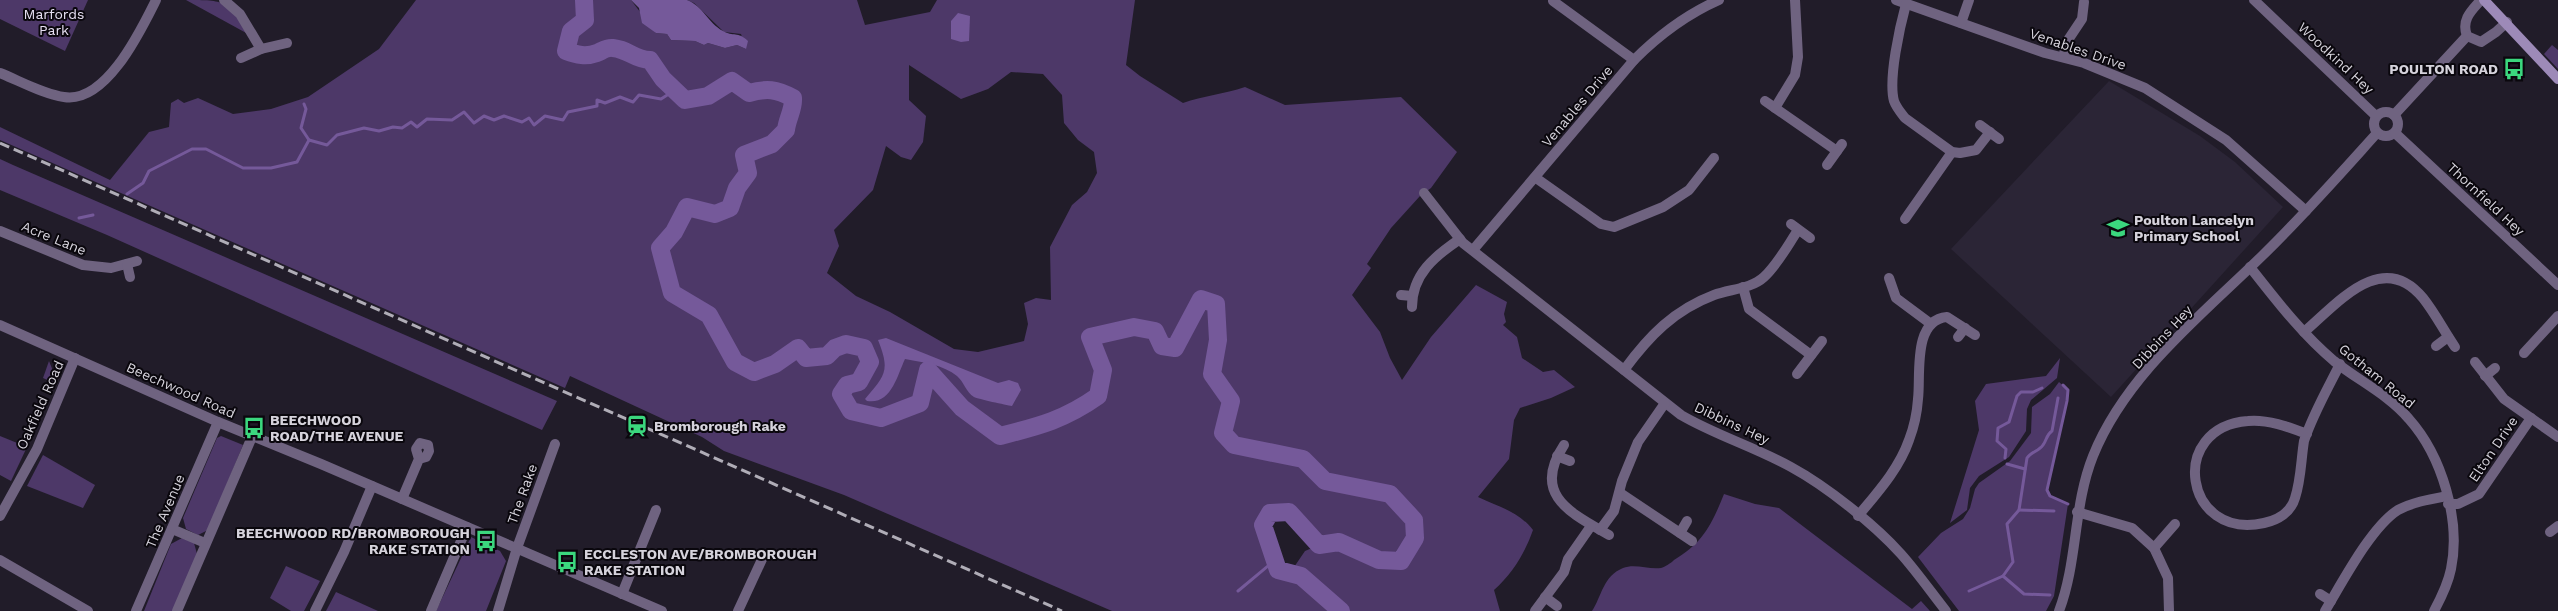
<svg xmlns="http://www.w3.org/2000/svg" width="2558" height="611" font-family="'Work Sans',sans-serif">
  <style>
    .built { fill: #2b2536 }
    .green { fill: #4d3868; fill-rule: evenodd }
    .water { fill: #75599a }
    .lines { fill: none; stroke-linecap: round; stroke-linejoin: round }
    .stream { stroke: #75599a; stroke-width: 3 }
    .river { stroke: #75599a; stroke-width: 18 }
    .street { stroke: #6f6380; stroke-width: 10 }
    .secondary { stroke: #9d8ab8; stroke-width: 10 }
    .rail { stroke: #b0adb7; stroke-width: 3; stroke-dasharray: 10 5; stroke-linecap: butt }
    .labels { text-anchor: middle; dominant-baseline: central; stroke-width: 4; stroke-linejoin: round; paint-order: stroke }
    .park-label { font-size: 14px; fill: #e7e0f3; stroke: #0a070d }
    .street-label { font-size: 14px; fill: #d6d3dc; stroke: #0a070d }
    .poi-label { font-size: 14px; font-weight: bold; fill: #d6d3dc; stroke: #0a070d; text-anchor: start }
  </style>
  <rect width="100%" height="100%" fill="#211c29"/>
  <path class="built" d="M2109,81L2200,136L2235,162L2283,207L2111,397L1951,249Z"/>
  <g class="green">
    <path d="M0,0H88L65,51L0,19Z"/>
    <path d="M186,0C226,0 226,0 248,34Z"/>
    <path d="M416,0H631L656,33L667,34L671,40L695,41L704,45L708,43L725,48L737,45L746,49L741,34L724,32L694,3L687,0H857L865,25L930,12L937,0H1135L1126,65L1140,76L1183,103C1203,96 1224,94 1245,87L1285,105L1401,97L1457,152L1431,188L1420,196L1391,228L1367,264L1371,268L1352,295L1380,332L1390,358L1402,380L1431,337L1476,285L1507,302L1504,314L1506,322L1503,325L1517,337L1522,358L1543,372L1554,370L1575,387L1551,398L1520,408L1514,420L1509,459L1478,497C1499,507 1518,511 1533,530C1525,553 1512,574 1494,590L1500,611H1112L844,495L724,451L702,437L570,376L565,388L0,140V127L110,180L149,132L169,127L171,103L178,99L184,103L198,98L233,114L271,109L308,97L379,49ZM909,65L961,99L988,89L1011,72L1043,74L1062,95L1064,123L1078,140L1094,152L1097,173L1087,192L1072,205L1050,247L1051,300L1036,298L1024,303L1028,324L1024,341L978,352L954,349L890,312L856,296L827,273L839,246L834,230L873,190L886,146L901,157L911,160L923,142L926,116L909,100ZM1289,512L1319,545L1305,551L1290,573L1278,570L1263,525L1270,514Z"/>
    <path d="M2552,45L2558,50V69L2544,54Z"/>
    <path d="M0,159L13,165L557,401L542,430L107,235L0,190Z"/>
    <path d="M2060,358L2057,378L2031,400L2027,409L2026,431L2009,457L1979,476L1970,488L1967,510L1950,523L1979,430L1975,401L1986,384L2046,376Z"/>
    <path d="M49,361L57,381L56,384L43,378Z"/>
    <path d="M2059,382L2068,390L2064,418L2047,490L2050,496L2068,504L2054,596L2046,611H1959L1918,557L1941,533L1963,519L1970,508L1975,489L1979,483L2010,461L2031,433L2032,407L2050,394Z"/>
    <path d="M0,436L27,447L11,481L0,475Z"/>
    <path d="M221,436L243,445L208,530L198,535L186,529L183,518L217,438Z"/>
    <path d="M43,455L95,485L83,508L27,486Z"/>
    <path d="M1724,494L1755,504L1779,508L1912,609L1921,601L1930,611H1592C1602,596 1603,576 1623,568C1635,563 1649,570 1661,568C1665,567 1671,563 1674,560C1703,543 1712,524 1724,494Z"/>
    <path d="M471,537L500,551L506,561L486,611H436Z"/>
    <path d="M182,538L194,543L197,554L173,611H144L171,544Z"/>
    <path d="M286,566L320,581L304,611H291L270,598Z"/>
    <path d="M336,592L378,611H326Z"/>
  </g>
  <g class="water">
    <path d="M631,0H687C703,6 708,23 723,31C733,37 738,31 748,41L746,49L737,45L725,48L708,43L704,45L695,41L671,40L667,34L656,33L642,23L639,8Z"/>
    <path d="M958,13L970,16L969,41L961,42L951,39V21Z"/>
    <path d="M886,338L998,383L1009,380L1018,383L1021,390L1012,406C1006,405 978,399 974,397C966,392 964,382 957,376C944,365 922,362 905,359C897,376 891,405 867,401L865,399C886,375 890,370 878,340Z"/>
  </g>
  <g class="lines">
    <g class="stream">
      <path d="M304,104L306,109L301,128L309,140"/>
      <path d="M127,194L143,183L149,171L192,149H206L243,168H271L297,162L309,140L327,145L337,135L364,128L379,131L393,127L402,128L411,122L417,127L427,119L452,120L464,112L474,123L484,116L494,120L504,116L522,122L529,118L534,125L545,116L563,120L568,112L597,106V100L605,103L620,97L633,102L639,95L661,99L675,90"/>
      <path d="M79,218L93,215"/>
      <path d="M2063,385L2068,390L2067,401L2047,490L2050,496L2068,504"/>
      <path d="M2005,458L2006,449L1997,441L1998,428L2009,422L2017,396L2021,392H2033L2042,388"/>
      <path d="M2007,464L2025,469"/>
      <path d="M2019,510L2054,511"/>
      <path d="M2003,576L2024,594L2050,595"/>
      <path d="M1238,591L1274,561"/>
      <path d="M1969,591L2003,576L2013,562L2007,524L2019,510L2027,458C2031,452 2039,451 2043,445C2047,440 2046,435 2052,431L2058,398"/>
    </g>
    <path class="river" d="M584,0L585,20L571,31L566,51C577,55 586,57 597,53C602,51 607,47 613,48C630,50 633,59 650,60L663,79L685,100L708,96L732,81L749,93C767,88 776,89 793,98C794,109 787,119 786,130L772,144L744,155L748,173L737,188L730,208L715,214L687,207L674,232L660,248L672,293L709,315L735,362L754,372L775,364L798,348L806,358L827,356L835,348L846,344L864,348L870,362L859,382L847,385L841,394L851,411L881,418L920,403L928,370L962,408L1000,436C1039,426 1064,420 1098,396L1103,370L1090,337L1134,327L1155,331L1162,346L1175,348L1201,299L1216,304L1218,340L1212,374L1231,401L1223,433L1234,445L1303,459L1325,481L1390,494L1414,520L1415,538L1401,561L1379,560L1339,542L1319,545L1289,512L1270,513L1263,525L1278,570L1301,576L1341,611"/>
    <g class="street">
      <path d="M224,0L240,14L261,49"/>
      <path d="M1896,0L2045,53L2084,63L2145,88L2226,140L2306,211"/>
      <path d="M2254,0L2376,116"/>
      <path d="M2481,0C2471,11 2461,20 2467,36L2481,42L2496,32L2507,22"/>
      <path d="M1553,1L1634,60"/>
      <path d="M1906,4C1900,26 1888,79 1894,101C1896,107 1901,113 1905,118L1952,152L1960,153L1976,150L1990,132"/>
      <path d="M1961,23L1969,0"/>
      <path d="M2063,57L2068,40L2082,19L2084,2"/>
      <path d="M241,58L261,49L287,43"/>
      <path d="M0,73C20,81 43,94 64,97C106,104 141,30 156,0"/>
      <path d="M1765,101L1837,151"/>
      <path d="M1775,108L1795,75L1798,57L1795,0"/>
      <circle cx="2386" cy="124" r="12"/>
      <path d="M2394,115L2467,36"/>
      <path d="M1980,125L1999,139"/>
      <path d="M2395,133L2558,285"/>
      <path d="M1827,165L1842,144"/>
      <path d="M1536,178L1601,224L1614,227L1663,207L1689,190L1714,158"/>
      <path d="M1424,193L1463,243L1681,415C1715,435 1755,447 1791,467C1826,486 1874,524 1901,554C1917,572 1931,592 1946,611"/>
      <path d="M1905,219L1952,152"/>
      <path d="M1791,224L1810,238"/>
      <path d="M0,231L83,265L111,268L137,261"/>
      <path d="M1473,250L1634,60C1659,35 1685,15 1719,0"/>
      <path d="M127,264L130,277"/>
      <path d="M2250,267C2276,300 2302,334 2334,361C2359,381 2389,395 2409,419C2442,456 2461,520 2451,569C2448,584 2441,598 2434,611"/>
      <path d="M1889,278L1896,298L1931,324"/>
      <path d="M1743,287L1749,309L1811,355"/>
      <path d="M1401,295L1412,296"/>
      <path d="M1412,307C1412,274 1435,256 1460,239"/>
      <path d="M0,325L218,422L321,464L662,611"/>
      <path d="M2304,332C2337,304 2382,248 2423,298C2435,313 2444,331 2455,347"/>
      <path d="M1958,337L1965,328"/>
      <path d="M2436,346L2448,337"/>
      <path d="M2524,353L2558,316"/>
      <path d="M2475,362L2504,399L2558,437"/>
      <path d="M1624,370C1649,336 1674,310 1714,295C1730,289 1751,289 1764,277C1778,264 1788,245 1798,230"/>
      <path d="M1797,374L1822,341"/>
      <path d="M2485,376L2495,368"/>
      <path d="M2307,434C2289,427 2267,419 2248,421C2167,427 2184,541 2264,523C2278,520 2291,512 2295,498C2301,480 2301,460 2304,441C2313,414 2327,390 2340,364"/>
      <path d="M1564,445C1531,495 1571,513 1609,535"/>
      <path d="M1557,456L1570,461"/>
      <path d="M1620,493L1692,541"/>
      <path d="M402,499L419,459L416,449L420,443L428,445L429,451L426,457L419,459"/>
      <path d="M2448,504H2458L2479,494L2531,418"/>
      <path d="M2077,512L2132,528L2154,548L2168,578L2169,611"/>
      <path d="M0,516L37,449L75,358"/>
      <path d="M1858,516C1877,493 1899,469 1909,440C1914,427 1917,414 1918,399C1921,376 1912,320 1947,317L1975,335"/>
      <path d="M172,529L205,543"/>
      <path d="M1600,530L1614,511L1622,481L1638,442L1665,403"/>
      <path d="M2550,532L2558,526"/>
      <path d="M1680,533L1687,521"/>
      <path d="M2154,548L2175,524"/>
      <path d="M0,560L88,611"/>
      <path d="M622,594L656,510"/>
      <path d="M2320,594L2331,601"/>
      <path d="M1545,597L1557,606"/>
      <path d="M136,611L218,422"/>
      <path d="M177,611L252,437"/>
      <path d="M315,611L344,552L372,486"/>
      <path d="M431,611L467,527"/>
      <path d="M498,611L517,548L555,444"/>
      <path d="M738,611L764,555"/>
      <path d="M1535,611L1564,572L1568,559L1591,526"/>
      <path d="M2059,611C2078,561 2073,506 2093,456C2126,374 2202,315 2263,255C2303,216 2340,174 2377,133"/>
      <path d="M2325,611C2342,583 2371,527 2398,510C2413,502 2431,499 2447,496"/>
    </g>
    <path class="secondary" d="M2484,0L2558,79"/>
    <path class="rail" d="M0,143L1062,611"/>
  </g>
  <defs>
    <g id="bus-bare" transform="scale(1.725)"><path d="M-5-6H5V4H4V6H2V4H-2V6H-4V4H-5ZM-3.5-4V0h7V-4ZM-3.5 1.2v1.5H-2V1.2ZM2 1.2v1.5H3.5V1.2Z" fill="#3bd77e" stroke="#0a070d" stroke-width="2.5" paint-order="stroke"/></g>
    <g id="school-bare" transform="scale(1.725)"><path d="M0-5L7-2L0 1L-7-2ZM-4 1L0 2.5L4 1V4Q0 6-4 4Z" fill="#3bd77e" stroke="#0a070d" stroke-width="2.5" paint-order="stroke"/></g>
    <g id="station-bare" transform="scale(1.725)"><path d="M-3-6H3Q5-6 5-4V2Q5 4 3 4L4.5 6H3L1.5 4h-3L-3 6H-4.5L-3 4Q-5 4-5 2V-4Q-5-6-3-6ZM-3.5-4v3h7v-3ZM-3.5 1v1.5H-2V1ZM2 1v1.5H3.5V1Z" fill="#3bd77e" stroke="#0a070d" stroke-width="2.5" paint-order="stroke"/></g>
  </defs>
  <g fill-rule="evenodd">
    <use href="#bus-bare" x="2514" y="69"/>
    <use href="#school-bare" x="2118" y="228"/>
    <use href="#station-bare" x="637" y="426"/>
    <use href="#bus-bare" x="254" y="428"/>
    <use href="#bus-bare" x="486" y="541"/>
    <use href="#bus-bare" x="567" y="562"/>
  </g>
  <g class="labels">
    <g class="park-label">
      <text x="54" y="14">Marfords<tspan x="54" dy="16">Park</tspan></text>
    </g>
    <g class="street-label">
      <text transform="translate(2078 49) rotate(19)">Venables Drive</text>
      <text transform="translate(2336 58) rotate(43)">Woodkind Hey</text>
      <text transform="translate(1577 106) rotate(-50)">Venables Drive</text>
      <text transform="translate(2486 199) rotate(43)">Thornfield Hey</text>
      <text transform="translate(54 238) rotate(22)">Acre Lane</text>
      <text transform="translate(2162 337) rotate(-47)">Dibbins Hey</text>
      <text transform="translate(2377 376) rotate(39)">Gotham Road</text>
      <text transform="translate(181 390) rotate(24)">Beechwood Road</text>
      <text transform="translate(40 405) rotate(-66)">Oakfield Road</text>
      <text transform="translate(1732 423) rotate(25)">Dibbins Hey</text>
      <text transform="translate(2493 449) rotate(-56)">Elton Drive</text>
      <text transform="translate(522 494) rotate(-70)">The Rake</text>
      <text transform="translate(165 511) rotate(-67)">The Avenue</text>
    </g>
    <g class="poi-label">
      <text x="2498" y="69" text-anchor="end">POULTON ROAD</text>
      <text x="2134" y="220">Poulton Lancelyn<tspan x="2134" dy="16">Primary School</tspan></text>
      <text x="270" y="420">BEECHWOOD<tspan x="270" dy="16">ROAD/THE AVENUE</tspan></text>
      <text x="654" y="426">Bromborough Rake</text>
      <text x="470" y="533" text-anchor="end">BEECHWOOD RD/BROMBOROUGH<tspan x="470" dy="16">RAKE STATION</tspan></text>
      <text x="584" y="554">ECCLESTON AVE/BROMBOROUGH<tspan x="584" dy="16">RAKE STATION</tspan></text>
    </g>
  </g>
</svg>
